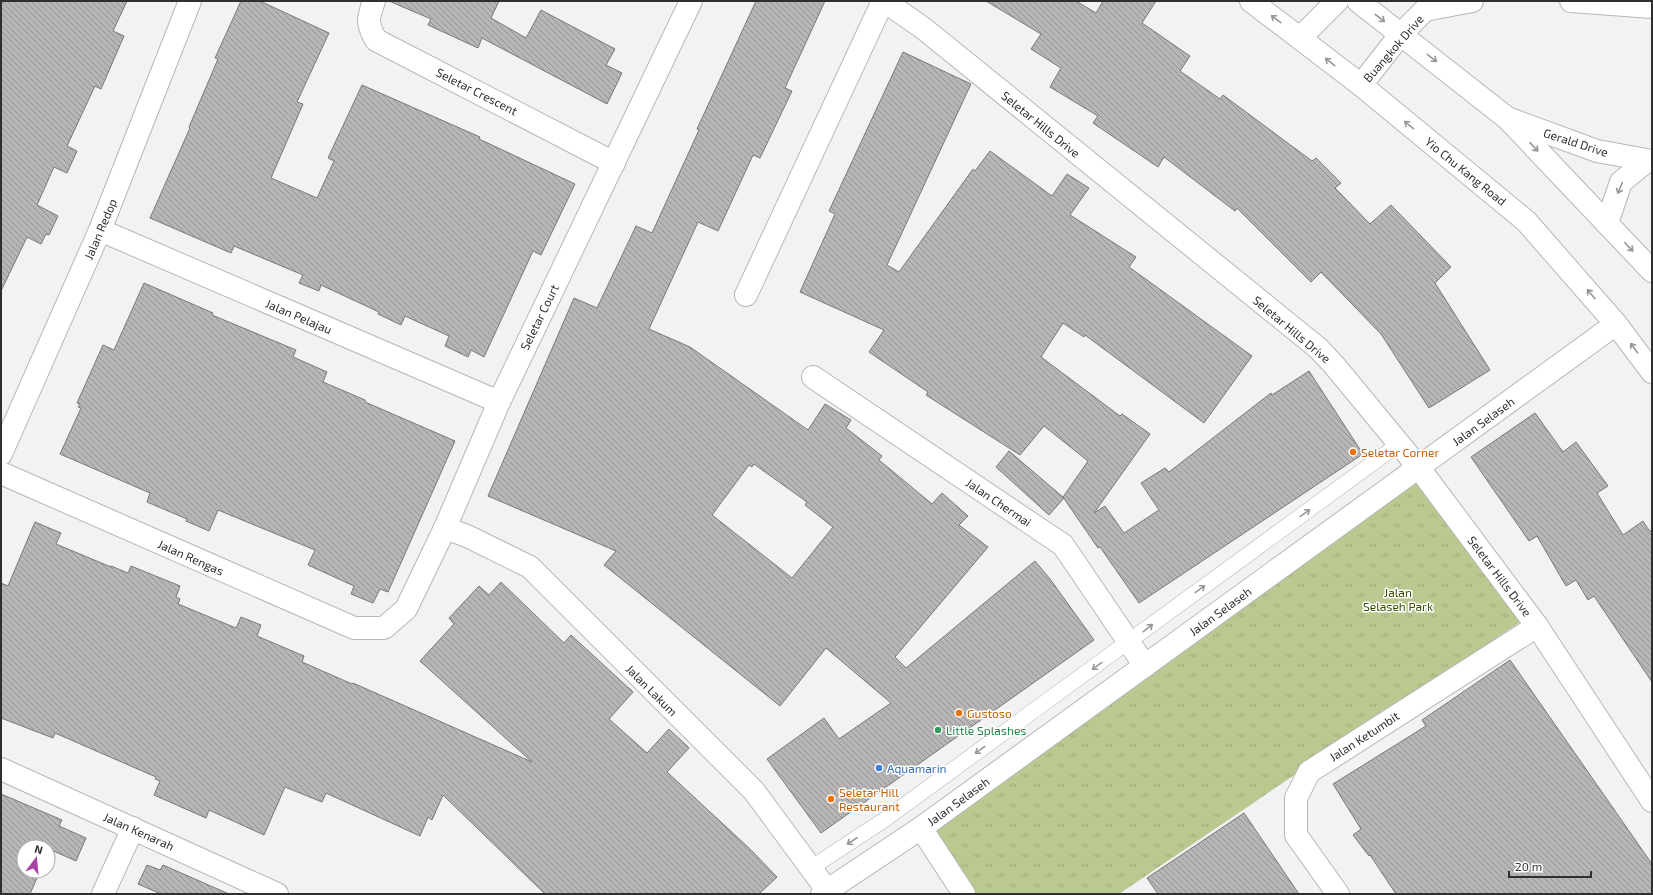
<svg xmlns="http://www.w3.org/2000/svg" width="1653" height="895" font-family="'Exo 2',sans-serif">
  <style>
    .park { fill: url(#park-tufts) }
    .building { fill: url(#building-back-hatch); stroke: #7a7879; fill-rule: evenodd }
    .lines { fill: none; stroke-linecap: round; stroke-linejoin: round }
    .service-casing { stroke: #b5b7b9; stroke-width: 16 }
    .minor-casing { stroke: #b5b7b9; stroke-width: 24 }
    .primary-casing { stroke: #b5b7b9; stroke-width: 24 }
    .service { stroke: #fff; stroke-width: 15 }
    .minor { stroke: #fff; stroke-width: 22 }
    .primary { stroke: #fff; stroke-width: 22 }
    .oneway { stroke: #979798 }
    .food-dot { fill: #e8710a; stroke: #fff; stroke-width: 1.5 }
    .leisure-dot { fill: #2e9e5b; stroke: #fff; stroke-width: 1.5 }
    .shop-dot { fill: #3f7fe0; stroke: #fff; stroke-width: 1.5 }
    .labels { text-anchor: middle; dominant-baseline: central; stroke-width: 3; stroke-linejoin: round; paint-order: stroke }
    .street-label { font-size: 12px; fill: #2f2f30; stroke: #fff }
    .food-label { font-size: 12px; fill: #c56008; stroke: #fff; text-anchor: start }
    .park-label { font-size: 12px; fill: #3f4d00; stroke: #fff }
    .leisure-label { font-size: 12px; fill: #27864d; stroke: #fff; text-anchor: start }
    .shop-label { font-size: 12px; fill: #366cbe; stroke: #fff; text-anchor: start }
  </style>
  <defs>
    <pattern id="park-tufts" width="24" height="20" patternUnits="userSpaceOnUse"><rect width="24" height="20" fill="#b9c990"/><path d="M3 7l-1-3M5 7V3M7 7l1-3M15 17l-1-3M17 17v-4M19 17l1-3" fill="none" stroke="#9fad7c"/></pattern>
    <pattern id="building-back-hatch" width="6" height="6" patternUnits="userSpaceOnUse"><rect width="6" height="6" fill="#b7b5b6"/><path d="M-1 5l2 2M0 0l6 6M5-1l2 2" fill="none" stroke="#959494"/></pattern>
  </defs>
  <rect width="100%" height="100%" fill="#f0f2f3"/>
  <path class="park" d="M1417,477L1523,620L1119,894H971L930,830Z"/>
  <g class="building">
    <path d="M1,1H127L113,31L124,36L101,89L95,86L67,146L77,151L67,173L54,167L37,205L58,216L49,235L46,234L41,244L27,237L1,291Z"/>
    <path d="M241,1H260L329,33L297,102L303,104L271,178L317,198L334,161L328,158L362,85L480,137L479,139L575,184L541,255L533,251L484,357L471,350L468,357L445,346L449,336L405,316L401,325L378,314L379,312L321,285L319,291L299,283L303,275L234,246L231,253L150,218L190,128L189,127L218,59L215,58Z"/>
    <path d="M389,1H499L491,18L526,38L541,10L615,49L606,65L622,73L607,104L482,38L478,48L428,25L431,19Z"/>
    <path d="M756,1H825L785,88L792,91L760,158L753,155L718,231L698,222L649,329L690,347L808,430L825,404L851,420L846,428L882,456L879,460L932,504L942,493L968,516L959,525L988,547L895,657L906,668L1035,561L1050,579L1094,640L821,833L767,759L824,718L839,739L891,703L826,648L780,706L604,565L616,551L488,496L574,298L597,308L636,226L652,233L699,130L697,129ZM754,464L807,502L805,505L833,527L792,578L712,515L749,465L752,467Z"/>
    <path d="M986,1H1076L1096,13L1103,1H1156L1142,23L1190,56L1180,71L1220,99L1223,95L1312,161L1316,158L1341,183L1335,188L1370,224L1391,205L1451,267L1435,283L1490,370L1429,408L1381,334L1321,272L1311,282L1237,208L1235,211L1164,157L1158,167L1093,123L1098,116L1050,87L1061,68L1031,49L1041,34Z"/>
    <path d="M903,52L971,84L887,265L899,272L973,169L975,171L990,151L1052,196L1067,174L1089,188L1070,215L1136,257L1129,267L1252,356L1204,423L1085,335L1084,337L1063,323L1041,357L1120,416L1122,414L1150,434L1094,513L1105,506L1124,533L1159,510L1141,483L1165,468L1169,472L1271,393L1272,395L1309,371L1363,454L1139,603L1100,547L1098,548L1063,497L1088,461L1044,426L1020,455L926,395L928,392L869,352L884,330L800,292L835,214L829,211Z"/>
    <path d="M144,283L213,313L212,315L296,350L293,357L327,372L323,382L365,400V402L455,441L388,592L380,589L373,603L351,594L354,586L308,565L315,550L218,510L209,531L186,521L187,519L147,502L150,493L60,454L81,408L78,407L80,404L77,403L103,345L114,350Z"/>
    <path d="M1535,413L1563,452L1576,442L1608,486L1597,493L1623,535L1643,521L1648,529L1652,532V682L1594,596L1588,600L1576,580L1566,586L1537,536L1529,541L1471,457Z"/>
    <path d="M1009,451L1064,498L1049,515L996,467Z"/>
    <path d="M35,522L61,533L56,544L111,567V566L128,573L131,566L180,586L176,597L180,599L178,604L236,628L241,617L261,625L257,636L304,656L302,662L352,684L353,683L532,762L420,661L454,624L449,618L479,586L489,595L501,582L564,643L571,635L633,692L609,719L647,753L669,729L689,748L667,772L750,849L777,877L759,894H545L443,795L432,820L428,817L420,836L326,793L322,802L285,787L264,835L209,810L206,818L154,795L160,781L155,779L156,777L55,733L53,738L1,718V583L8,586Z"/>
    <path d="M1510,660L1652,864V894H1396L1370,855L1369,856L1353,835L1361,829L1333,784L1426,726L1422,720Z"/>
    <path d="M1,794L62,820L59,826L86,838L76,861L49,849L48,851V847H24V871H40L30,894H1Z"/>
    <path d="M1244,813L1299,894H1158L1147,878Z"/>
    <path d="M147,865L160,870L163,865L229,894H161L138,884Z"/>
  </g>
  <g class="lines">
    <g class="service-casing">
      <path id="service" d="M811,868L884,820L1399,444"/>
    </g>
    <g class="minor-casing">
      <g id="minor">
        <path d="M374,1C368,18 366,23 376,40L614,163"/>
        <path d="M884,1L923,28L1318,348L1334,365L1419,468L1537,626L1652,801"/>
        <path d="M1507,118L1597,151L1652,161"/>
        <path d="M1607,223L1621,182L1647,161"/>
        <path d="M100,230L499,402"/>
        <path d="M746,295L883,1"/>
        <path d="M813,377L1063,545L1145,666"/>
        <path d="M1,454L100,230L190,1"/>
        <path d="M1,473L354,628H384L406,609L445,528L499,402L691,1"/>
        <path d="M445,528L467,536L530,567L754,791L827,890"/>
        <path d="M1,769L277,894"/>
        <path d="M921,828L964,894"/>
        <path d="M103,894L133,828"/>
        <path d="M822,894L921,828L1616,324"/>
        <path d="M1338,894L1296,835V798L1309,772L1537,626"/>
      </g>
    </g>
    <g class="primary-casing">
      <g id="primary">
        <path d="M1251,1L1361,85L1526,221L1616,324L1652,372"/>
        <path d="M1358,1L1507,118L1652,271"/>
        <path d="M1571,1L1652,7"/>
        <path d="M1300,38L1337,1"/>
        <path d="M1361,85L1401,34L1425,10L1472,1"/>
      </g>
    </g>
    <use href="#service" class="service"/>
    <use href="#minor" class="minor"/>
    <use href="#primary" class="primary"/>
  </g>
  <defs><path id="oneway-shaft" d="M-6 0H5M1.5-3L5.5 0L1.5 3" fill="none" stroke-width="1.6" stroke-linecap="round" stroke-linejoin="round"/></defs>
  <g class="oneway">
    <use href="#oneway-shaft" transform="translate(1380 18) rotate(38)"/>
    <use href="#oneway-shaft" transform="translate(1276 19) rotate(-143)"/>
    <use href="#oneway-shaft" transform="translate(1432 58) rotate(38)"/>
    <use href="#oneway-shaft" transform="translate(1330 62) rotate(-142)"/>
    <use href="#oneway-shaft" transform="translate(1409 125) rotate(-141)"/>
    <use href="#oneway-shaft" transform="translate(1534 147) rotate(47)"/>
    <use href="#oneway-shaft" transform="translate(1620 188) rotate(113)"/>
    <use href="#oneway-shaft" transform="translate(1629 247) rotate(46)"/>
    <use href="#oneway-shaft" transform="translate(1591 294) rotate(-131)"/>
    <use href="#oneway-shaft" transform="translate(1634 348) rotate(-127)"/>
    <use href="#oneway-shaft" transform="translate(1305 513) rotate(-36)"/>
    <use href="#oneway-shaft" transform="translate(1200 589) rotate(-36)"/>
    <use href="#oneway-shaft" transform="translate(1148 628) rotate(-38)"/>
    <use href="#oneway-shaft" transform="translate(1097 666) rotate(144)"/>
    <use href="#oneway-shaft" transform="translate(980 750) rotate(144)"/>
    <use href="#oneway-shaft" transform="translate(852 841) rotate(147)"/>
  </g>
  <g class="food-dot">
    <circle cx="1353" cy="452" r="4"/>
    <circle cx="959" cy="713" r="4"/>
    <circle cx="831" cy="799" r="4"/>
  </g>
  <circle class="leisure-dot" cx="938" cy="730" r="4"/>
  <circle class="shop-dot" cx="879" cy="768" r="4"/>
  <g class="labels">
    <g class="street-label">
      <text transform="translate(1393 48) rotate(-49)">Buangkok Drive</text>
      <text transform="translate(477 91) rotate(27)">Seletar Crescent</text>
      <text transform="translate(1041 124) rotate(39)">Seletar Hills Drive</text>
      <text transform="translate(1576 142) rotate(18)">Gerald Drive</text>
      <text transform="translate(1466 171) rotate(39)">Yio Chu Kang Road</text>
      <text transform="translate(100 229) rotate(-67)">Jalan Redop</text>
      <text transform="translate(299 316) rotate(23)">Jalan Pelajau</text>
      <text transform="translate(539 317) rotate(-64)">Seletar Court</text>
      <text transform="translate(1292 329) rotate(40)">Seletar Hills Drive</text>
      <text transform="translate(1483 421) rotate(-36)">Jalan Selaseh</text>
      <text transform="translate(999 502) rotate(34)">Jalan Chermai</text>
      <text transform="translate(191 557) rotate(24)">Jalan Rengas</text>
      <text transform="translate(1500 576) rotate(53)">Seletar Hills Drive</text>
      <text transform="translate(1220 611) rotate(-36)">Jalan Selaseh</text>
      <text transform="translate(652 690) rotate(45)">Jalan Lakum</text>
      <text transform="translate(1364 736) rotate(-33)">Jalan Ketumbit</text>
      <text transform="translate(958 801) rotate(-36)">Jalan Selaseh</text>
      <text transform="translate(139 831) rotate(24)">Jalan Kenarah</text>
    </g>
    <g class="food-label">
      <text x="1361" y="452">Seletar Corner</text>
      <text x="967" y="713">Gustoso</text>
      <text x="839" y="792">Seletar Hill<tspan x="839" dy="14">Restaurant</tspan></text>
    </g>
    <g class="park-label">
      <text x="1398" y="592">Jalan<tspan x="1398" dy="14">Selaseh Park</tspan></text>
    </g>
    <g class="leisure-label">
      <text x="946" y="730">Little Splashes</text>
    </g>
    <g class="shop-label">
      <text x="887" y="768">Aquamarin</text>
    </g>
  </g>
  <rect width="1653" height="895" fill="none" stroke="#2f2f30" stroke-width="4"/>
  <g transform="translate(36 859) rotate(16)"><circle r="19" fill="#ffffff" stroke="#acacac"/>
  <path d="M0-3L7 15L0 10L-7 15Z" fill="#a843a7"/>
  <text y="-6" font-size="11" font-weight="bold" text-anchor="middle" fill="#2f2f30">N</text>
  </g>
  <path d="M1509 871v6h82v-6" fill="none" stroke="#2f2f30" stroke-width="2"/>
  <text x="1515" y="871" font-size="12" fill="#2f2f30" stroke="#ffffff" stroke-width="3" paint-order="stroke">20 m</text>
</svg>
